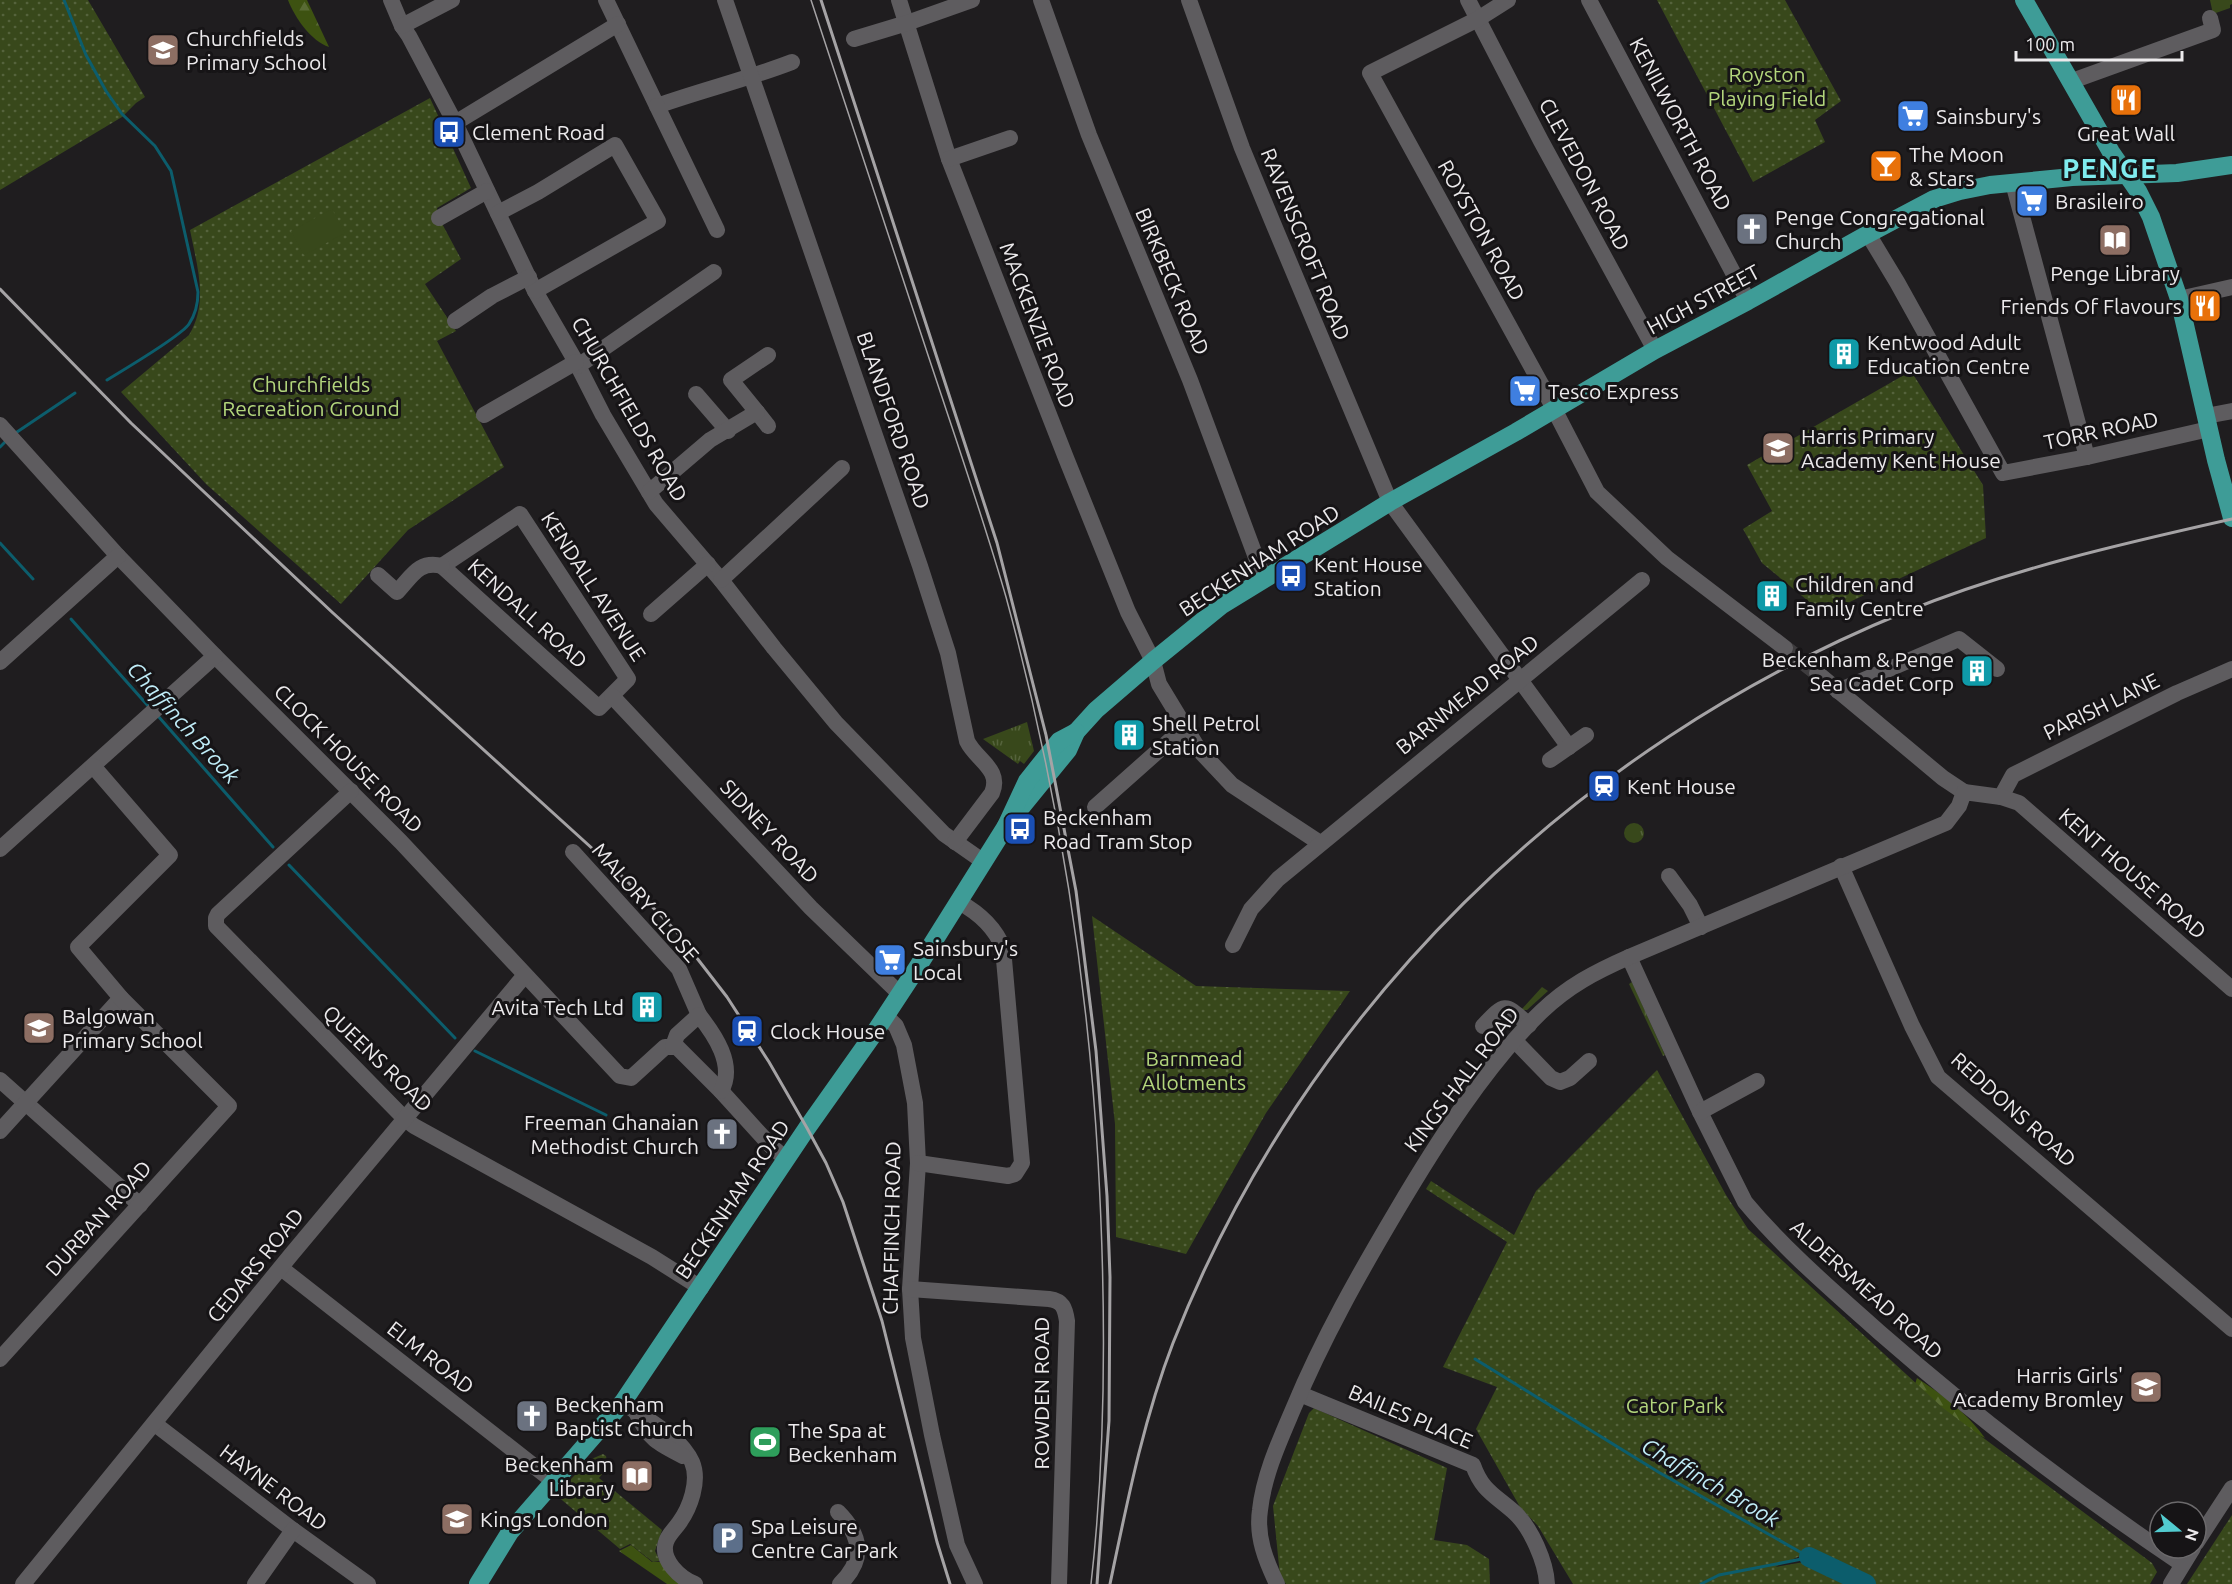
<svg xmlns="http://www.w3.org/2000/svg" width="2232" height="1584" font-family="Ubuntu,sans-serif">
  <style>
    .grass { fill: url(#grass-tufts) }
    .forest { fill: url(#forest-firs) }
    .park { fill: url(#park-dots) }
    .pitch { fill: #38481b }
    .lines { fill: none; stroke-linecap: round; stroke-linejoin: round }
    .stream { stroke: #0c5d6c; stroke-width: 3 }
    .river { stroke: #0c5d6c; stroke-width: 20 }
    .minor-tunnel { stroke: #3e3c3e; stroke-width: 16; stroke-dasharray: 16 8; stroke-linecap: butt }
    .minor { stroke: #5e5c5f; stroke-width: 16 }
    .major { stroke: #3e9c97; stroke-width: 18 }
    .tram { stroke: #a5a3a5; stroke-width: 1.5 }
    .rail { stroke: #a5a3a5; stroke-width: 3 }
    .labels { text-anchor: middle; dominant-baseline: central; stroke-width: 6; stroke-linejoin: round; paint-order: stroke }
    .poi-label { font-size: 21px; fill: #eceaec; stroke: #161416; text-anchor: start }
    .park-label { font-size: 21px; fill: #b3d67c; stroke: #161416 }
    .street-label { font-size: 21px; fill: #eceaec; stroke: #161416 }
    .water-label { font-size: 22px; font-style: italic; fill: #c0edf8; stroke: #161416 }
    .district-label { font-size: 27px; font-weight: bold; letter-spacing: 1.5px; fill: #7febee; stroke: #161416 }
  </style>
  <defs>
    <pattern id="grass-tufts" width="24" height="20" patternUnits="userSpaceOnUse" patternTransform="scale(1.5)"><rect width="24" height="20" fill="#38481b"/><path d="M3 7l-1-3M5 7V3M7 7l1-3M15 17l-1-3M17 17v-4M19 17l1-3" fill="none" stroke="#55633c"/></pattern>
    <pattern id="forest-firs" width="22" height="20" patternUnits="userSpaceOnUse" patternTransform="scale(1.5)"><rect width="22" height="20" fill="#3d5211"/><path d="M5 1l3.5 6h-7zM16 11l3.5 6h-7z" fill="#596b34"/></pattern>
    <pattern id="park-dots" width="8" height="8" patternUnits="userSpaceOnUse" patternTransform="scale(1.5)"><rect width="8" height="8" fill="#38481b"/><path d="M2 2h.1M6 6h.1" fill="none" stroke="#55633c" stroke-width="1.8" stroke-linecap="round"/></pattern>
  </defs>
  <rect width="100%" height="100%" fill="#1f1d1f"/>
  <g class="grass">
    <path d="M2210,0H2232V4L2230,5V8L2213,14Z"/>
    <path d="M1027,722L1034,751L1024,764L1020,761L1018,764L983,739Z"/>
    <circle cx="1634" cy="833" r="10"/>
    <path d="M1632,982L1665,1055L1663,1056L1629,984Z"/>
    <path d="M1542,987L1548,991L1527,1010H1521Z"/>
  </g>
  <g class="forest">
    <path d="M288,0H307L329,47C311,41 295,18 288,0Z"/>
    <path d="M1917,1378C1943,1395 1967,1413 1985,1438L1966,1429L1913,1390Z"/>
    <path d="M631,1545L652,1562H665L683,1584H667L619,1551Z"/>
  </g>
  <g class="park">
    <path d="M0,0H88L145,97L136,103L122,117L0,190Z"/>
    <path d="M1657,0H1785L1841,101L1815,120L1825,142L1753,182Z"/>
    <path d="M430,98L471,188L437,208L439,218L461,259L425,284L456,331L437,341L504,467L408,530L341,604L206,484L121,392L189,335C209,302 197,266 190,230Z"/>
    <path d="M1911,371L1983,485L1986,538L1824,614L1762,563L1743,529L1772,511L1747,465Z"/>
    <path d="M1092,916L1196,986L1350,991L1266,1113L1186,1254L1116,1237L1115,1124Z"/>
    <path d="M1657,1070L1726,1195L1748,1229L1943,1408L2152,1563L2157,1572L2150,1584H1868L1800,1556L1775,1567L1804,1562L1854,1584H1573L1538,1526L1520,1507L1476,1429L1497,1387L1443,1367L1507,1242L1426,1189L1431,1181L1514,1235L1536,1191Z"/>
    <path d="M1314,1408L1447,1468L1434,1540L1467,1545L1489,1559L1490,1584H1286L1280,1576L1273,1506L1309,1413Z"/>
    <path d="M603,1454L606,1456L608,1467L599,1478L662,1530L655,1551L660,1561L653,1562L630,1544L620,1549L556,1495L589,1460Z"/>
    <path d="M2232,1515V1584H2187Z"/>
  </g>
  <path class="pitch" d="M332,209L345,233L304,255L291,231Z"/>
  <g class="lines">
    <g class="stream">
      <path d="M64,0L86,55L106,91L122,114L155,146L171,171L198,292C198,303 195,315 189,324C180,337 123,370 107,380"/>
      <path d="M17,432L75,393"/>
      <path d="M0,447L5,442"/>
      <path d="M0,543L33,579"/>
      <path d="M71,619L149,707"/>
      <path d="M158,716L273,847"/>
      <path d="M289,865L455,1038"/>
      <path d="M475,1051L606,1115"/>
      <path d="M1475,1359L1660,1473L1809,1557"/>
      <path d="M1701,1584L1719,1575L1807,1558"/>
    </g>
    <path class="river" d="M1809,1557L1866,1584"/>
    <path class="minor-tunnel" d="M1785,648L1817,673"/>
    <g class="minor">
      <path d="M391,0L402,26L409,36L455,123L535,291L576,362L603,415L656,504L721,580L774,648L836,723L944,834L984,862"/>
      <path d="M606,0L657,106C702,90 748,79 792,62"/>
      <path d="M725,0L920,566L948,653L967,741C976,760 1002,769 992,793L955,842"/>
      <path d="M899,0L949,159L1066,458L1128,612L1153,661L1159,684L1199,750L1232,785L1320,843"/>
      <path d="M1041,0L1089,135L1190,380L1264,579"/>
      <path d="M1189,0L1242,148L1273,223L1390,502L1569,747"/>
      <path d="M1468,0L1541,141L1655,350"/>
      <path d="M1508,0L1478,19L1370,73L1541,384L1597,492L1667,558L1785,648"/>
      <path d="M1589,0L1748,301"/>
      <path d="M402,26L452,0"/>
      <path d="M854,39L907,23L972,0"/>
      <path d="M2072,81L2213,30L2210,18"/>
      <path d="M657,106L717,230"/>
      <path d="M455,123L618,24"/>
      <path d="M949,159L1010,138"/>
      <path d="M2013,183L2087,457"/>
      <path d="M498,213L538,192L615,145L658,221L535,291"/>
      <path d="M439,218L487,191"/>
      <path d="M1868,234L1897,282L2003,473L2087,457L2209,429"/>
      <path d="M2179,299L2232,287"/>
      <path d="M455,321L492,296L529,277"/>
      <path d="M578,366L714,272"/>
      <path d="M696,394L728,431"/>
      <path d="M757,412L768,426"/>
      <path d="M484,415L576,362"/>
      <path d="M2206,416L2232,411"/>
      <path d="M0,425L118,556L215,656L401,842L620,1076L631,1078L665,1047H677L721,1091L771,1146L786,1159"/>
      <path d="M649,492L710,440L757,412L731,380L768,355"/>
      <path d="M520,514L628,679L599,708L442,566Z"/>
      <path d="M378,575L397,592C412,576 419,560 442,566"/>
      <path d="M721,580L842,468"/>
      <path d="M651,614L708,564"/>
      <path d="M0,662L118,556"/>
      <path d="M1817,673L1943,778L1964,792"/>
      <path d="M1838,691L1959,639L1997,669"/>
      <path d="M612,696L811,908L900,994"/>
      <path d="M1550,760L1586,735"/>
      <path d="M351,791L218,914L216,918V926L405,1119L414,1126L652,1257L701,1288"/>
      <path d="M2001,797L2013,775L2177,693L2232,669"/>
      <path d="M1095,807L1185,727"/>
      <path d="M0,849L215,656"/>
      <path d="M573,852L679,969L699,1015"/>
      <path d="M1841,866L1912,1026L1938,1077L2232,1329"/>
      <path d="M1669,876L1690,905L1701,927"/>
      <path d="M1233,945L1251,909L1278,879L1642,580"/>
      <path d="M1629,957L1700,1112L1745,1202C1785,1250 1832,1290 1879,1332C1975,1416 2076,1493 2182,1564"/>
      <path d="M886,1016L896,1026L904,1045L915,1103L918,1163L910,1289L913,1338L932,1435L957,1545L975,1584"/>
      <path d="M1483,1026C1506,1002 1504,1003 1529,1025"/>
      <path d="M1515,1041L1551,1078L1560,1082L1570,1078L1589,1061"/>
      <path d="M673,1046L677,1035L699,1015C714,1034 736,1065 721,1091"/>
      <path d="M0,1080L140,1205"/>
      <path d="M1700,1112L1757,1081"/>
      <path d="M0,1131L121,998"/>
      <path d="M918,1163L1008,1176L1015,1174L1022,1163L1003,948C995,927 979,913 959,902"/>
      <path d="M281,1268L553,1481"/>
      <path d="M910,1289L1049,1299C1063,1301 1065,1308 1067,1321L1059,1584"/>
      <path d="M0,1359L229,1106L121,998L78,947L170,855L93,766"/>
      <path d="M1300,1394L1473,1465C1482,1491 1495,1495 1515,1513C1531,1528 1546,1562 1547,1584"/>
      <path d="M623,1402C645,1420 679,1434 692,1462C700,1481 690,1508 679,1523C675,1529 668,1535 666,1542C660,1560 680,1578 695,1584"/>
      <path d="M636,1412C649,1439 657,1443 683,1456"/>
      <path d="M155,1424L293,1530L368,1584"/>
      <path d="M838,1512C862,1536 865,1560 840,1584"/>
      <path d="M2196,1543L2232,1488"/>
      <path d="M23,1584L290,1256L525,975"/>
      <path d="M255,1584L293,1530"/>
      <path d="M1277,1584C1266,1561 1256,1537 1260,1510C1264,1474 1280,1440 1294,1407C1323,1338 1359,1274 1397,1210C1436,1144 1486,1065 1541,1012C1568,986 1595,972 1629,957L1946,823L1959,806L1964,792L2001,797L2019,803L2232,989"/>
      <path d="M2171,1584L2193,1548"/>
    </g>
    <g class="major">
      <path d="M2024,0L2111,152L2138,191L2151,217L2179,299L2216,460L2232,518"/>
      <path d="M1006,826L1068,750L1076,732L1096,710L1153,661L1222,605L1390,502L1516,432L1655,350L1748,301L1866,235L1934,199L1960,191L1990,185L2072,177L2177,173L2232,165"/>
      <path d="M478,1584L510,1532L623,1402L807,1128L875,1032L917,968L1006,826L1027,781L1059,741L1076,732"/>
    </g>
    <path class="tram" d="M811,0C849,116 887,232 926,349C953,431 982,514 1006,597C1056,781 1087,970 1098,1160C1106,1301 1107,1443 1091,1584"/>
    <g class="rail">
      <path d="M821,0L997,543L1046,735L1076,891L1096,1051L1107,1196L1110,1277L1109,1421L1097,1584"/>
      <path d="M0,289L131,423L202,490L333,613L616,870L676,931L727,997L769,1062L807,1128L826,1163L843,1202L882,1321L937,1542L950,1584"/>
      <path d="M1110,1584C1127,1503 1143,1421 1173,1343C1304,1009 1574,747 1905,612C2011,569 2121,544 2232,519"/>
    </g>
  </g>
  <defs>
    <g id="school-square" transform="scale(1.725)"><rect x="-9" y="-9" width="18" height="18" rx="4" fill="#8d6e63" stroke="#161416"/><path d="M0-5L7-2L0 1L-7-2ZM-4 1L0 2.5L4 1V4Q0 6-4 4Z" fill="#fff"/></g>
    <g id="restaurant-square" transform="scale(1.725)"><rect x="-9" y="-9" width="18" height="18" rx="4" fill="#e8710a" stroke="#161416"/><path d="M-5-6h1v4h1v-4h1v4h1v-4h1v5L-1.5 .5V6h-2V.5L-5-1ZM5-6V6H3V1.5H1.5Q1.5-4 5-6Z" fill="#fff"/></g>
    <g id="supermarket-square" transform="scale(1.725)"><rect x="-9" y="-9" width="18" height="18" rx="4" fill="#3f7fe0" stroke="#161416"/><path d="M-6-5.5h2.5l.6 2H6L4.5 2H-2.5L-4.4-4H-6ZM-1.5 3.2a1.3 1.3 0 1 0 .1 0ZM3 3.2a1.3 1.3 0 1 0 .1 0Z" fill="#fff"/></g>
    <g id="bus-square" transform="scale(1.725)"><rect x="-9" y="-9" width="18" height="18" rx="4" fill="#1a4fb4" stroke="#161416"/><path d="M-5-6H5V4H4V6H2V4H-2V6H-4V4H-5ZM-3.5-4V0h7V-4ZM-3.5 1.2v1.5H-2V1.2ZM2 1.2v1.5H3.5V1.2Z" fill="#fff"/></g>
    <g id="bar-square" transform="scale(1.725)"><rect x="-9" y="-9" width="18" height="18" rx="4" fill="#e8710a" stroke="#161416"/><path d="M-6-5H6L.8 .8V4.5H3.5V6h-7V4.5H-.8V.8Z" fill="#fff"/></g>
    <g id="church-square" transform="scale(1.725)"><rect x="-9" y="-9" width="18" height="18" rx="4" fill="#6b7280" stroke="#161416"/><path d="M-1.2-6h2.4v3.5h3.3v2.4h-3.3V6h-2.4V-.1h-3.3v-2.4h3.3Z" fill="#fff"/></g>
    <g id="library-square" transform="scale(1.725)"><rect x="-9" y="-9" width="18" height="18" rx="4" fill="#8d6e63" stroke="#161416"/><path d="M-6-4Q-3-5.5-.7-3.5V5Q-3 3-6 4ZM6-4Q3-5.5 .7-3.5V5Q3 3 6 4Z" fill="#fff"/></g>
    <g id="building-square" transform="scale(1.725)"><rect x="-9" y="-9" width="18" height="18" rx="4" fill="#0f9aa8" stroke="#161416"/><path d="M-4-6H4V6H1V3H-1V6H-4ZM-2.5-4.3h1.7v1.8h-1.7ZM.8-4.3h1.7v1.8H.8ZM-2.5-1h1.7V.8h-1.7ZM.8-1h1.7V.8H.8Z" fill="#fff"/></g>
    <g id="station-square" transform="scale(1.725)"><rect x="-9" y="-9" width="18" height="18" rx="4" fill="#1a4fb4" stroke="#161416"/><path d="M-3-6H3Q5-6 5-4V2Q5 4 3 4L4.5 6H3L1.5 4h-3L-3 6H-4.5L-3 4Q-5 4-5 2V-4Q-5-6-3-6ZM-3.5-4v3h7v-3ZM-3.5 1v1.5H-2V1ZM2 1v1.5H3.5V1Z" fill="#fff"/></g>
    <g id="stadium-square" transform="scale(1.725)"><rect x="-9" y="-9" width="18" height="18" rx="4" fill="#2e9e5b" stroke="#161416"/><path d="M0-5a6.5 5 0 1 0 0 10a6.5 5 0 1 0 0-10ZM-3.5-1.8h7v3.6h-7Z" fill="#fff"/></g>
    <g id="parking-square" transform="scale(1.725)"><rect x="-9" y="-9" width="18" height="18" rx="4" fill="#5c6f8a" stroke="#161416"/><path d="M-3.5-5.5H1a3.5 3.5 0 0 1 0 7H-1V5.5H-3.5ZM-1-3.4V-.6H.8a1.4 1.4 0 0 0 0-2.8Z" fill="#fff"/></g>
  </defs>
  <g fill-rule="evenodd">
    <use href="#school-square" x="163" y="50"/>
    <use href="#restaurant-square" x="2126" y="100"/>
    <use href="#supermarket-square" x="1913" y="116"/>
    <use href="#bus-square" x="449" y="132"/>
    <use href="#bar-square" x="1886" y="166"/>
    <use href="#supermarket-square" x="2032" y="201"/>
    <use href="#church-square" x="1752" y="229"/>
    <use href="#library-square" x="2115" y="240"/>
    <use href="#restaurant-square" x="2205" y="306"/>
    <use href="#building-square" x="1844" y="354"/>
    <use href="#supermarket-square" x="1525" y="391"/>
    <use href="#school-square" x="1778" y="448"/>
    <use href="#bus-square" x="1291" y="576"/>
    <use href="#building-square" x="1772" y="596"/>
    <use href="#building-square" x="1977" y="671"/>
    <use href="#building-square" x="1129" y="735"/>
    <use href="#station-square" x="1604" y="786"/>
    <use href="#bus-square" x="1020" y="829"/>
    <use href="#supermarket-square" x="890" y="960"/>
    <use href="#building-square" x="647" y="1007"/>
    <use href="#school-square" x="39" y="1028"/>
    <use href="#station-square" x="747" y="1031"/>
    <use href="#church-square" x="722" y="1134"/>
    <use href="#school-square" x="2146" y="1387"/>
    <use href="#church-square" x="532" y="1416"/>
    <use href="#stadium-square" x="765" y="1442"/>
    <use href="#library-square" x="637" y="1476"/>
    <use href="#school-square" x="457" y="1519"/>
    <use href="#parking-square" x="728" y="1538"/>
  </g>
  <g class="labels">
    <g class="poi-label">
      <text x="186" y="38">Churchfields<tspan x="186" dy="24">Primary School</tspan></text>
      <text x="1936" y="116">Sainsbury's</text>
      <text x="472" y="132">Clement Road</text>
      <text x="2126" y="133" text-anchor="middle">Great Wall</text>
      <text x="1909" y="154">The Moon<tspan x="1909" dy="24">&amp; Stars</tspan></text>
      <text x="2055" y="201">Brasileiro</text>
      <text x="1775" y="217">Penge Congregational<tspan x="1775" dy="24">Church</tspan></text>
      <text x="2115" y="273" text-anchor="middle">Penge Library</text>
      <text x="2182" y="306" text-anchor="end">Friends Of Flavours</text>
      <text x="1867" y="342">Kentwood Adult<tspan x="1867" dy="24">Education Centre</tspan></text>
      <text x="1548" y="391">Tesco Express</text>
      <text x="1801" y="436">Harris Primary<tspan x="1801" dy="24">Academy Kent House</tspan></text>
      <text x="1314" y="564">Kent House<tspan x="1314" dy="24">Station</tspan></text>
      <text x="1795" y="584">Children and<tspan x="1795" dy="24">Family Centre</tspan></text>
      <text x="1954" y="659" text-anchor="end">Beckenham &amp; Penge<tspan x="1954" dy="24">Sea Cadet Corp</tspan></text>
      <text x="1152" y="723">Shell Petrol<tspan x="1152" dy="24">Station</tspan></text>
      <text x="1627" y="786">Kent House</text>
      <text x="1043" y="817">Beckenham<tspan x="1043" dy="24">Road Tram Stop</tspan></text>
      <text x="913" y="948">Sainsbury's<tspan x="913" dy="24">Local</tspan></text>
      <text x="624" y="1007" text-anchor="end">Avita Tech Ltd</text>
      <text x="62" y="1016">Balgowan<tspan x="62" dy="24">Primary School</tspan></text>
      <text x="770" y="1031">Clock House</text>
      <text x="699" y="1122" text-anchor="end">Freeman Ghanaian<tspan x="699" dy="24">Methodist Church</tspan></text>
      <text x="2123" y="1375" text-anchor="end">Harris Girls'<tspan x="2123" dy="24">Academy Bromley</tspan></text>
      <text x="555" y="1404">Beckenham<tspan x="555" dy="24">Baptist Church</tspan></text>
      <text x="788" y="1430">The Spa at<tspan x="788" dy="24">Beckenham</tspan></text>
      <text x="614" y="1464" text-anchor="end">Beckenham<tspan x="614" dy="24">Library</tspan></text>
      <text x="480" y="1519">Kings London</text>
      <text x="751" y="1526">Spa Leisure<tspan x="751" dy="24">Centre Car Park</tspan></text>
    </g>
    <g class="park-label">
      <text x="1767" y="74">Royston<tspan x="1767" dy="24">Playing Field</tspan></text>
      <text x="311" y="384">Churchfields<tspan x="311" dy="24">Recreation Ground</tspan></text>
      <text x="1194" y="1058">Barnmead<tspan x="1194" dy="24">Allotments</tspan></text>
      <text x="1675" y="1405">Cator Park</text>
    </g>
    <g class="street-label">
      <text transform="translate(1681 124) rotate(62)">KENILWORTH ROAD</text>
      <text transform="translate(1585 174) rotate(62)">CLEVEDON ROAD</text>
      <text transform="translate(1482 230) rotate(61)">ROYSTON ROAD</text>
      <text transform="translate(1306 244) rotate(68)">RAVENSCROFT ROAD</text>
      <text transform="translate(1173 281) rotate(67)">BIRKBECK ROAD</text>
      <text transform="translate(1703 299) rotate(-28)">HIGH STREET</text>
      <text transform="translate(1038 325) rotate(69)">MACKENZIE ROAD</text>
      <text transform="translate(630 409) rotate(60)">CHURCHFIELDS ROAD</text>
      <text transform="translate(894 420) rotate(71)">BLANDFORD ROAD</text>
      <text transform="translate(2101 430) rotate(-12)">TORR ROAD</text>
      <text transform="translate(1259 560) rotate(-33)">BECKENHAM ROAD</text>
      <text transform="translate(594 586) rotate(57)">KENDALL AVENUE</text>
      <text transform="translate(528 613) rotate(42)">KENDALL ROAD</text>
      <text transform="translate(1467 694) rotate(-39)">BARNMEAD ROAD</text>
      <text transform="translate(2101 706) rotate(-26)">PARISH LANE</text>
      <text transform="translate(349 758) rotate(45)">CLOCK HOUSE ROAD</text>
      <text transform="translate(770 831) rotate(47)">SIDNEY ROAD</text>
      <text transform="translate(2133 873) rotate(41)">KENT HOUSE ROAD</text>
      <text transform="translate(646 902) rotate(49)">MALORY CLOSE</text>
      <text transform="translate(378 1058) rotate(44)">QUEENS ROAD</text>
      <text transform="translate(1461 1079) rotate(-53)">KINGS HALL ROAD</text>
      <text transform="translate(2014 1109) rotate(42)">REDDONS ROAD</text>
      <text transform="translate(732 1199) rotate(-56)">BECKENHAM ROAD</text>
      <text transform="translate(98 1218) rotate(-48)">DURBAN ROAD</text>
      <text transform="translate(891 1228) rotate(-89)">CHAFFINCH ROAD</text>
      <text transform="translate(255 1265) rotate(-51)">CEDARS ROAD</text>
      <text transform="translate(1867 1289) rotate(42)">ALDERSMEAD ROAD</text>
      <text transform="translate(431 1357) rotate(38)">ELM ROAD</text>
      <text transform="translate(1041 1393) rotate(-90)">ROWDEN ROAD</text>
      <text transform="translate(1411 1416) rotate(23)">BAILES PLACE</text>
      <text transform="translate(274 1487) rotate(37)">HAYNE ROAD</text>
    </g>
    <g class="water-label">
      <text transform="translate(184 722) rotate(48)">Chaffinch Brook</text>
      <text transform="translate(1711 1482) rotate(30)">Chaffinch Brook</text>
    </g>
    <g class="district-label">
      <text x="2110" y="168">PENGE</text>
    </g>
  </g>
  <g transform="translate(2178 1530) rotate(109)"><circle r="28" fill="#161416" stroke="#6c6a6c" stroke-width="1.5"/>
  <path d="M0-4.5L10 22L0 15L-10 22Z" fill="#52ccd0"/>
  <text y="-9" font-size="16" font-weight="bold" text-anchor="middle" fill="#eceaec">N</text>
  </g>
  <path d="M2016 51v9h166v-9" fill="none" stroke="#eceaec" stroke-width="3"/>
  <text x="2025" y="51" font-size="18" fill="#eceaec" stroke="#161416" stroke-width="4.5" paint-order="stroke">100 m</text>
</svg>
